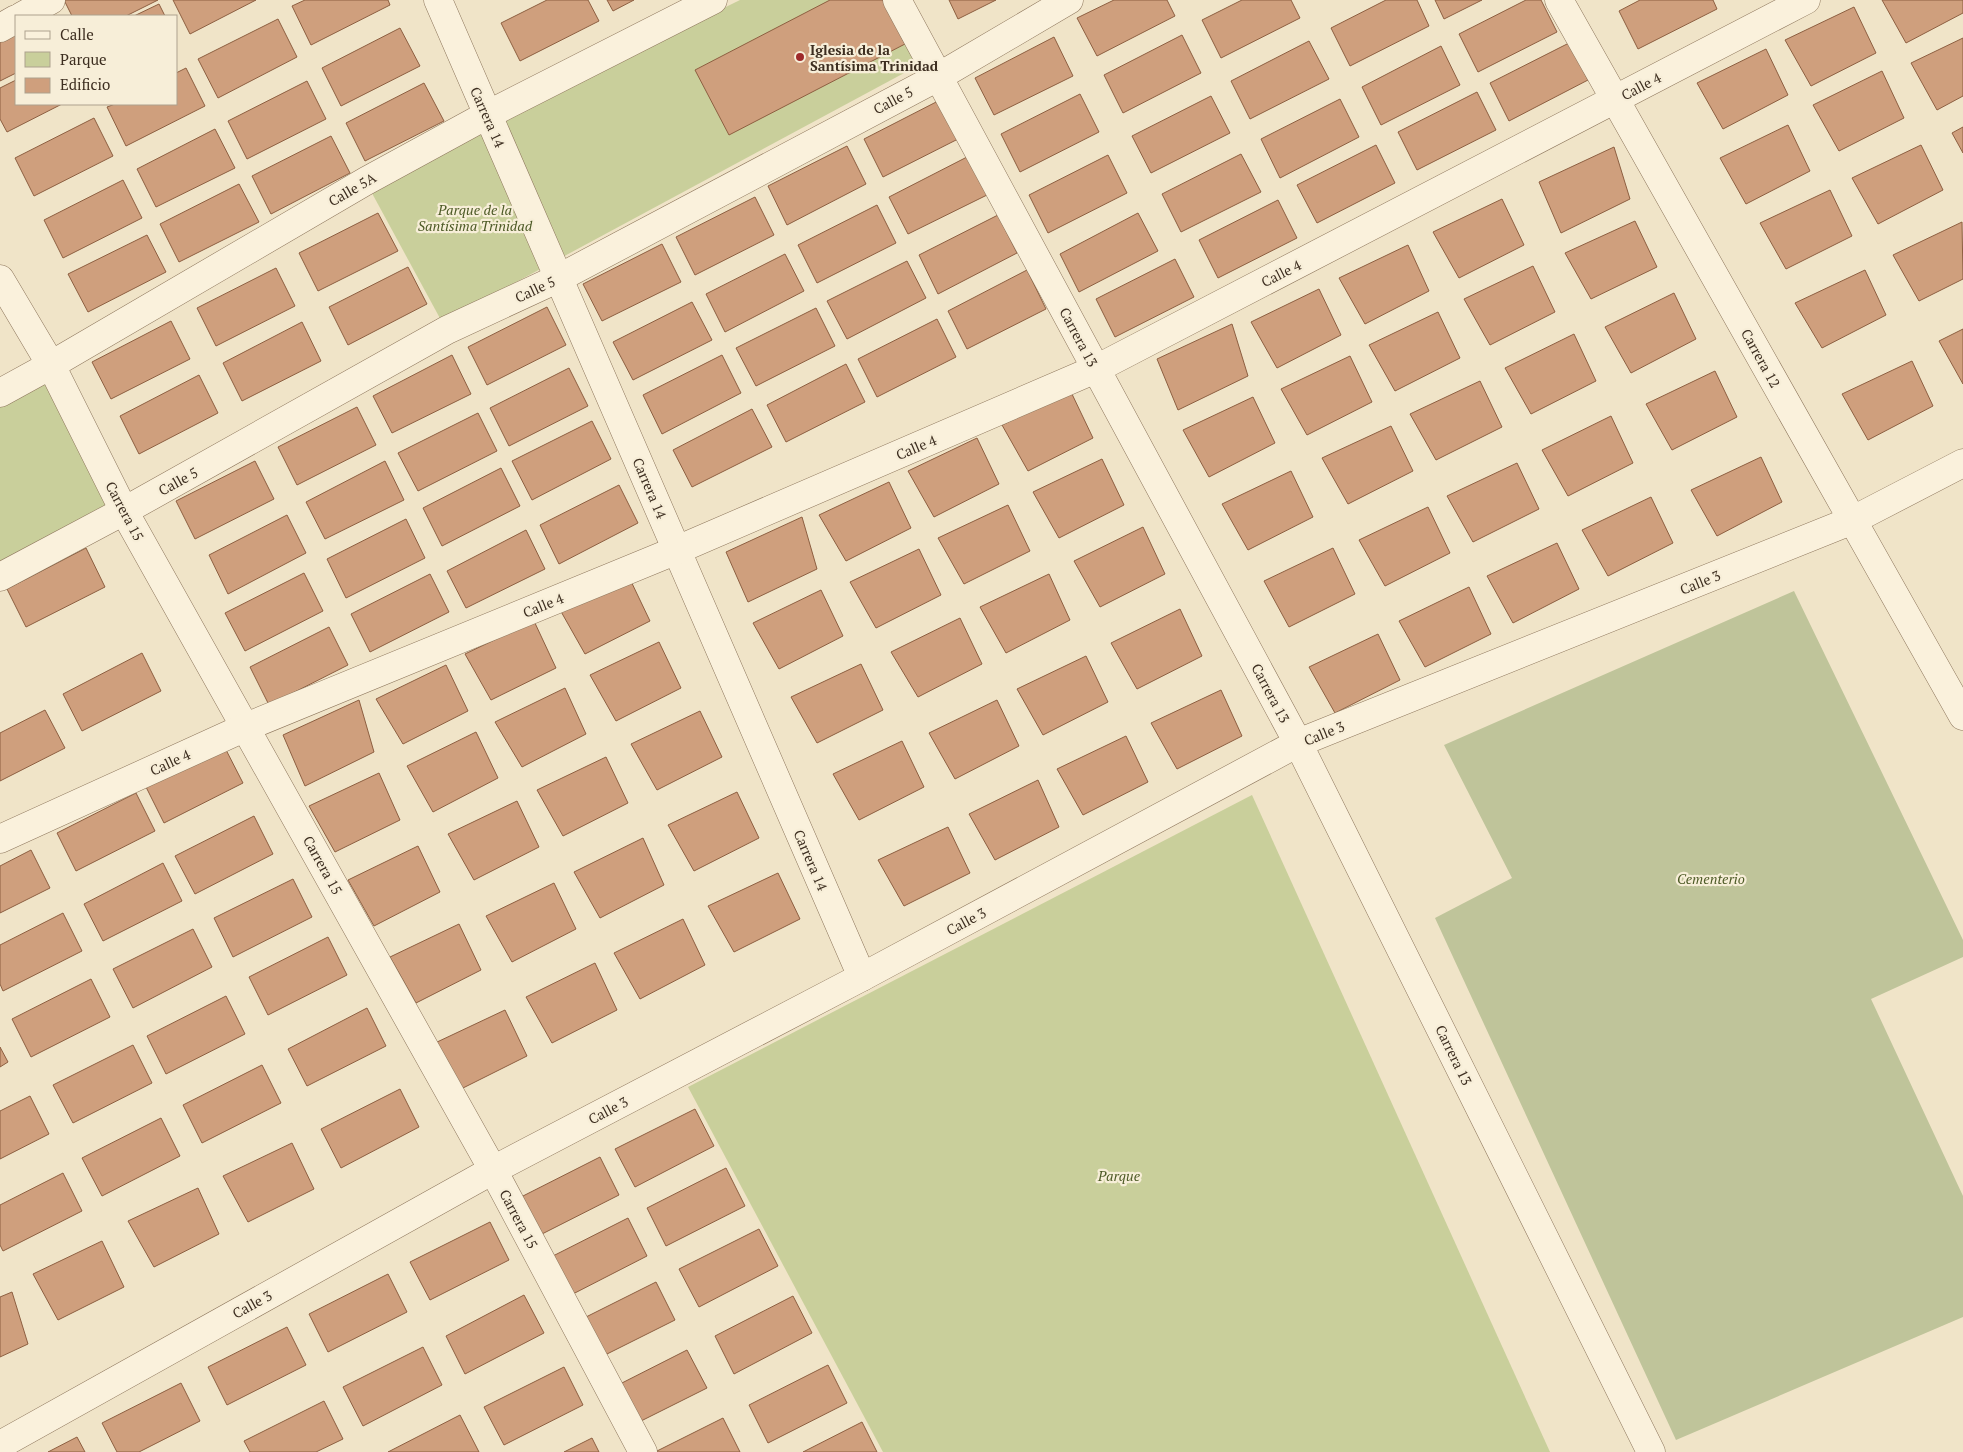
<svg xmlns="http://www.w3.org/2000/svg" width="1963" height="1452" font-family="'PT Serif',serif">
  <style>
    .green { fill: #c9cf9b }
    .cemetery { fill: #bfc49a }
    .building { fill: #cf9f7d; stroke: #8d5f41 }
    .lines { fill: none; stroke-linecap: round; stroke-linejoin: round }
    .street-casing { stroke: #8d765c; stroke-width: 29 }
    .street { stroke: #faf1dc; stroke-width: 28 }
    .poi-dot { fill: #9e2a2b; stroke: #f7eed8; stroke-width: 2 }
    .labels { text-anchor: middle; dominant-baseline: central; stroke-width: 4.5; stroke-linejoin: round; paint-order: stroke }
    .poi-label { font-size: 14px; font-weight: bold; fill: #3d2e20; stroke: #f7eed8; text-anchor: start }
    .street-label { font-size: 14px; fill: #3d2e20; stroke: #f7eed8 }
    .park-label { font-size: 14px; font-style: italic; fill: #4d5a26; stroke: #f7eed8 }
  </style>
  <rect width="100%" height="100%" fill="#f0e4c8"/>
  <g class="green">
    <path d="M740,0H886L919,65L442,322L367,184Z"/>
    <path d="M51,365L124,511L0,577V393Z"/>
    <path d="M1252,795L1550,1452H883L688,1087Z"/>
  </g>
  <path class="cemetery" d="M1794,591L1963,940V957L1871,999L1963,1196V1317L1676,1440L1435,918L1512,878L1444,745Z"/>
  <g class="building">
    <path d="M64,0H158L126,16H72Z"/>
    <path d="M173,0H256L190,34Z"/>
    <path d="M305,0H388L390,5L311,45L292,6Z"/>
    <path d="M547,0H588L599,21L520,61L501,23Z"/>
    <path d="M607,0H634L613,11Z"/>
    <path d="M830,0H883L905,44L729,135L695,70Z"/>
    <path d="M949,0H996L958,19Z"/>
    <path d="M1114,0H1167L1175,16L1097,56L1077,18Z"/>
    <path d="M1242,0H1291L1300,18L1221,58L1202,20Z"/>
    <path d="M1386,0H1417L1429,26L1350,66L1331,28Z"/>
    <path d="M1435,0H1482L1444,19Z"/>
    <path d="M1526,0H1541L1557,32L1478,72L1459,34Z"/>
    <path d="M1640,0H1713L1717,9L1638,49L1619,11Z"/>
    <path d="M1882,0H1963V13L1906,43Z"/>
    <path d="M159,4L165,16H134Z"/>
    <path d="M1854,7L1876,53L1811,86L1785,40Z"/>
    <path d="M278,19L297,57L218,98L198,59Z"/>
    <path d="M16,25V73L0,81V33Z"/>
    <path d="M400,28L420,66L341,106L322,68Z"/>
    <path d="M1182,35L1201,73L1123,113L1104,75Z"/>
    <path d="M1054,37L1073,76L994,115L975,78Z"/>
    <path d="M1963,38V96L1937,110L1911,63Z"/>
    <path d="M1309,41L1329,79L1250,119L1231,81Z"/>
    <path d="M1569,43L1588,80L1509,121L1490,83Z"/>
    <path d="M1441,46L1460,85L1381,125L1362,87Z"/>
    <path d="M1766,49L1788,95L1723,129L1697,83Z"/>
    <path d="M186,68L205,106L126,146L107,107L115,104H176V73Z"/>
    <path d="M1882,71L1904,118L1839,151L1813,105Z"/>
    <path d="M16,80V104H62L7,132L0,119V88Z"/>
    <path d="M307,81L326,119L247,159L228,121Z"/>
    <path d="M424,83L444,121L365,161L346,123Z"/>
    <path d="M1477,92L1496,130L1417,170L1398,132Z"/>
    <path d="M1080,94L1099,132L1020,172L1001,134Z"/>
    <path d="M1211,96L1230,133L1151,173L1132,136Z"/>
    <path d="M942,99L962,137L883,177L864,139Z"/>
    <path d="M1340,99L1359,137L1280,178L1261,139Z"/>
    <path d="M94,118L113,156L34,196L15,158Z"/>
    <path d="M1788,125L1810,171L1746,204L1720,158Z"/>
    <path d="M1963,127V153L1952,133Z"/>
    <path d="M215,129L235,168L156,207L137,169Z"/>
    <path d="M331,136L350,173L271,214L252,176Z"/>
    <path d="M1376,145L1395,183L1317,223L1297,185Z"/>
    <path d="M1921,145L1943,190L1878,224L1852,178Z"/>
    <path d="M847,146L866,184L787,225L768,186Z"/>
    <path d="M1614,147L1630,199L1561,233L1539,182Z"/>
    <path d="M1241,154L1261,192L1181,232L1162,194Z"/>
    <path d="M1108,155L1127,193L1048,233L1029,195Z"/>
    <path d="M967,157L987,195L908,234L889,197Z"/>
    <path d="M123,180L142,218L63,258L44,220Z"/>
    <path d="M239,184L259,222L179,262L160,224Z"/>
    <path d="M1830,190L1852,236L1786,269L1760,223Z"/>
    <path d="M755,197L774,235L695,275L676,237Z"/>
    <path d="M1502,199L1524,245L1459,278L1433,232Z"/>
    <path d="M1278,200L1297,238L1218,278L1199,240Z"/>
    <path d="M877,205L896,243L817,283L798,245Z"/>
    <path d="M378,213L398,251L318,291L299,253Z"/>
    <path d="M1138,213L1158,251L1079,292L1060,254Z"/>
    <path d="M998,215L1017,253L938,294L919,255Z"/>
    <path d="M1635,221L1657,267L1591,299L1565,253Z"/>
    <path d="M1962,222L1963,279L1919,301L1893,255Z"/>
    <path d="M147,235L166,272L88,312L68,274Z"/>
    <path d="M662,244L681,282L602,321L583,284Z"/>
    <path d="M1408,245L1429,291L1365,324L1339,278Z"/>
    <path d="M785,254L804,291L725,332L706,294Z"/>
    <path d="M1175,259L1194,297L1115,337L1096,299Z"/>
    <path d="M907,261L926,298L847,339L827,301Z"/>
    <path d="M1533,266L1555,312L1490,345L1464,299Z"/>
    <path d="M408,267L427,304L348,345L329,307Z"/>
    <path d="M276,268L295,306L216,346L197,308Z"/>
    <path d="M1027,270L1046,309L967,349L948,311Z"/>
    <path d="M1865,270L1886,315L1822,348L1795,303Z"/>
    <path d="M1319,289L1341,335L1277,368L1251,322Z"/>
    <path d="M1674,293L1696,339L1631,373L1605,327Z"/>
    <path d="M692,302L712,340L633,380L613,342Z"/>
    <path d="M547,307L566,345L487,385L468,347Z"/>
    <path d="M816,308L835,346L756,386L736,348Z"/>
    <path d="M1438,312L1460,358L1395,391L1369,345Z"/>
    <path d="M937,319L956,357L877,397L858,359Z"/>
    <path d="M171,321L190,359L111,399L92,362Z"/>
    <path d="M302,322L321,361L242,401L223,363Z"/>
    <path d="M1232,324L1248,376L1178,410L1157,359Z"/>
    <path d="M1963,329V384L1939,341Z"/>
    <path d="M1574,334L1596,381L1531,414L1505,368Z"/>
    <path d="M452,355L471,394L392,433L373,396Z"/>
    <path d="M722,355L741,393L662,434L643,395Z"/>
    <path d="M1350,356L1372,402L1307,435L1281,389Z"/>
    <path d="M1912,361L1933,406L1868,440L1842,394Z"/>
    <path d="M846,364L865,402L786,442L767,405Z"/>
    <path d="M569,368L588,406L509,446L490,408Z"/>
    <path d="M1715,371L1737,417L1672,450L1646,404Z"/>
    <path d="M199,375L218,413L139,454L120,416Z"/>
    <path d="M1480,381L1502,427L1436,460L1410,414Z"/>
    <path d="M1071,392L1093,438L1028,471L1002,425Z"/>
    <path d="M1253,397L1275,443L1209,477L1183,430Z"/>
    <path d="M357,407L376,445L297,485L278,447Z"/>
    <path d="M752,409L772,447L692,487L673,450Z"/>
    <path d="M478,413L497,451L418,491L398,453Z"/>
    <path d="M1611,416L1633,463L1568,496L1542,450Z"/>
    <path d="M592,421L611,459L532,500L512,461Z"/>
    <path d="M1391,426L1413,471L1348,504L1322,458Z"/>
    <path d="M977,438L999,484L934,517L908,471Z"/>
    <path d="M1761,457L1782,502L1717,536L1691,490Z"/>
    <path d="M1102,459L1124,505L1059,538L1033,492Z"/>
    <path d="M255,461L274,499L195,539L176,501Z"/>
    <path d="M385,461L404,500L325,539L306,502Z"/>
    <path d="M1517,463L1539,509L1473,542L1447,496Z"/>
    <path d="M501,468L520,506L442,546L423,508Z"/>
    <path d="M1291,471L1313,517L1248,550L1222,504Z"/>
    <path d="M889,482L911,528L846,561L819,515Z"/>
    <path d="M619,485L638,523L559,564L540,525Z"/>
    <path d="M1651,497L1673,543L1608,576L1582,530Z"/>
    <path d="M1008,505L1030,551L964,584L938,538Z"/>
    <path d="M1428,507L1450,553L1385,586L1359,540Z"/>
    <path d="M287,515L306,553L228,594L209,555Z"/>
    <path d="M802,517L817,569L748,602L726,552Z"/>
    <path d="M406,519L425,558L346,598L327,559Z"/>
    <path d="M1143,527L1165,574L1100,607L1074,561Z"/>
    <path d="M526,530L545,569L466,608L447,571Z"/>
    <path d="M1557,543L1579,589L1513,623L1487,576Z"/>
    <path d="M86,548L105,587L26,627L7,589Z"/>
    <path d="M1333,548L1355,594L1289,627L1264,581Z"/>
    <path d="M919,549L941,595L876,628L850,582Z"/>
    <path d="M304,573L323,611L245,651L225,613Z"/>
    <path d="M430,574L449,612L370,652L351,614Z"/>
    <path d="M1049,574L1070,620L1006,653L980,607Z"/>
    <path d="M628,575L650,621L585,654L559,608Z"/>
    <path d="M1469,587L1491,634L1425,667L1399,621Z"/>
    <path d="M821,590L843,636L779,669L753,623Z"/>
    <path d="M1180,609L1202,656L1137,689L1111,643Z"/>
    <path d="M960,618L982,664L918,697L891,652Z"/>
    <path d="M534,621L556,668L491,700L465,654Z"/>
    <path d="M329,627L348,665L269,705L250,667Z"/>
    <path d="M1378,634L1400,680L1335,713L1309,667Z"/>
    <path d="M659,642L681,688L616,721L590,675Z"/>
    <path d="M142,653L161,691L82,731L63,694Z"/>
    <path d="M1086,656L1108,702L1043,735L1017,689Z"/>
    <path d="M861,664L883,710L817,743L791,697Z"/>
    <path d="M446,665L468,711L403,744L376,699Z"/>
    <path d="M565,688L586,734L522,767L495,722Z"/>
    <path d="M1221,690L1242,736L1177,769L1151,723Z"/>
    <path d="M359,700L374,752L305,786L283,735Z"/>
    <path d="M997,700L1019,746L955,779L929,733Z"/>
    <path d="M45,710L65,748L0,781V733Z"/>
    <path d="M700,711L722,757L657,790L631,744Z"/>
    <path d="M476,732L498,778L433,812L407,766Z"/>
    <path d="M1126,736L1148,782L1083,815L1057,769Z"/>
    <path d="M902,741L924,787L859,820L833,774Z"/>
    <path d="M223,744L243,783L164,823L145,785Z"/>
    <path d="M606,757L628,803L563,836L537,790Z"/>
    <path d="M379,773L400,820L335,852L309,806Z"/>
    <path d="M1038,780L1059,827L995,860L969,814Z"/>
    <path d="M737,792L759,838L694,871L668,825Z"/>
    <path d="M136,793L155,831L76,871L57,833Z"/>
    <path d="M517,801L539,847L474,880L448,834Z"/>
    <path d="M254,816L273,854L195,894L175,856Z"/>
    <path d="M948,827L970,873L904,906L878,860Z"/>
    <path d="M643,838L664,885L600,918L574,872Z"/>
    <path d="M418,846L440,892L374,926L348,880Z"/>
    <path d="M31,850L50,888L0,913V866Z"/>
    <path d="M163,863L182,901L103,941L84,904Z"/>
    <path d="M778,873L800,919L734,952L708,906Z"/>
    <path d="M293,879L312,917L233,957L214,918Z"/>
    <path d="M554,883L576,929L512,962L486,916Z"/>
    <path d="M63,913L82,951L3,991L0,984V945Z"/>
    <path d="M683,919L705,965L640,999L614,953Z"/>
    <path d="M459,924L481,970L416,1003L390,957Z"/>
    <path d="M193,929L212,967L133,1008L113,969Z"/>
    <path d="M328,937L347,975L268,1015L249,977Z"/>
    <path d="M595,963L617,1010L552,1043L526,997Z"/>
    <path d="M91,979L110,1017L31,1057L12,1019Z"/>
    <path d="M226,996L245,1034L166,1074L147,1036Z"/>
    <path d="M367,1008L386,1046L307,1086L288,1049Z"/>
    <path d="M505,1010L527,1056L461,1089L435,1043Z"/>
    <path d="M133,1045L152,1083L73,1123L53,1085Z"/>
    <path d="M0,1047L8,1062L0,1067Z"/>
    <path d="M262,1065L281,1103L202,1143L183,1105Z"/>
    <path d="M400,1089L419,1127L341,1168L321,1129Z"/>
    <path d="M30,1096L49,1134L0,1159V1111Z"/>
    <path d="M695,1109L714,1146L635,1187L615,1149Z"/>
    <path d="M161,1118L180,1156L102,1196L82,1158Z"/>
    <path d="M292,1143L314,1189L248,1222L223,1176Z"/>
    <path d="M600,1157L619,1195L540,1235L521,1197Z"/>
    <path d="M726,1168L745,1206L666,1246L647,1208Z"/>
    <path d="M63,1173L82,1211L3,1251L0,1245V1205Z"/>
    <path d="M198,1188L219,1234L154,1267L128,1221Z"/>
    <path d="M628,1218L647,1256L569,1296L549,1258Z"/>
    <path d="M490,1222L509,1260L430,1300L410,1262Z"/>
    <path d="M759,1229L778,1266L699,1307L679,1269Z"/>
    <path d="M102,1241L124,1287L58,1320L33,1274Z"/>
    <path d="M388,1274L407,1312L328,1352L309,1314Z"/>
    <path d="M656,1282L675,1320L599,1358L580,1320Z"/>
    <path d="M12,1292L28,1344L0,1357V1297Z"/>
    <path d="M524,1295L544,1333L465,1374L446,1336Z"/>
    <path d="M793,1296L812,1333L734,1374L715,1336Z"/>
    <path d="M287,1327L306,1365L227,1405L208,1367Z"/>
    <path d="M423,1347L442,1385L363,1426L343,1387Z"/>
    <path d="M687,1350L707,1388L635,1424L616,1386Z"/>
    <path d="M828,1365L847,1403L768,1443L749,1405Z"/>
    <path d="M564,1367L583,1405L504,1445L484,1407Z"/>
    <path d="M181,1383L200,1421L139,1452H117L102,1423Z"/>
    <path d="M324,1401L343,1439L316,1452H250L244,1441Z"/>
    <path d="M460,1415L479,1452H388Z"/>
    <path d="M723,1418L740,1452H655Z"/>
    <path d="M862,1422L877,1452H803Z"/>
    <path d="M77,1437L85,1452H48Z"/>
    <path d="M592,1438L599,1452H564Z"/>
  </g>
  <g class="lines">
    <g class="street-casing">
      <g id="street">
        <path d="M438,0L862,977"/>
        <path d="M897,0L1298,743L1651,1452"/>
        <path d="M1559,0L1963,716"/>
        <path d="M22,16L51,0"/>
        <path d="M0,28L16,19"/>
        <path d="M0,279L51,365L124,511L493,1170L643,1452"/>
        <path d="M0,393L51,365L366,181L487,115L713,0"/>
        <path d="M0,577L124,511L447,330L559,278L938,77L1069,0"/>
        <path d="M0,839L246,727L677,550L1096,369L1806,0"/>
        <path d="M0,1445L493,1170L862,977L1298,743L1853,520L1963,463"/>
      </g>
    </g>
    <use href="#street" class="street"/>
  </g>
  <circle class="poi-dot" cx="800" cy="57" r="5"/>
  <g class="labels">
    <g class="poi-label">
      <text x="810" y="49">Iglesia de la<tspan x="810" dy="16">Santísima Trinidad</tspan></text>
    </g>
    <g class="street-label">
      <text transform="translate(1641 86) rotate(-28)">Calle 4</text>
      <text transform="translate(893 100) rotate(-28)">Calle 5</text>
      <text transform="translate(488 117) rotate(66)">Carrera 14</text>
      <text transform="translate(352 189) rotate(-30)">Calle 5A</text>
      <text transform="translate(1281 273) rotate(-27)">Calle 4</text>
      <text transform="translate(535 289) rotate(-25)">Calle 5</text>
      <text transform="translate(1079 337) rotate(62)">Carrera 13</text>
      <text transform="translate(1761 358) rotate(61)">Carrera 12</text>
      <text transform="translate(916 447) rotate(-23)">Calle 4</text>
      <text transform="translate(178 481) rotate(-29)">Calle 5</text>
      <text transform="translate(650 488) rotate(67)">Carrera 14</text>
      <text transform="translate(125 511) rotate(62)">Carrera 15</text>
      <text transform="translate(1700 582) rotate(-22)">Calle 3</text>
      <text transform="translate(543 605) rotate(-22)">Calle 4</text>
      <text transform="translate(1271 693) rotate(62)">Carrera 13</text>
      <text transform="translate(1324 733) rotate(-22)">Calle 3</text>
      <text transform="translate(170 762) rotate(-25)">Calle 4</text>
      <text transform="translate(811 860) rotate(67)">Carrera 14</text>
      <text transform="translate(323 865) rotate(61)">Carrera 15</text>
      <text transform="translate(966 921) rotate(-28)">Calle 3</text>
      <text transform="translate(1454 1055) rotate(64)">Carrera 13</text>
      <text transform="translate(608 1110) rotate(-28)">Calle 3</text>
      <text transform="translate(519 1219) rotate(62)">Carrera 15</text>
      <text transform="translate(252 1304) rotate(-29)">Calle 3</text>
    </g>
    <g class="park-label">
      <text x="475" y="209">Parque de la<tspan x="475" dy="16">Santísima Trinidad</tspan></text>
      <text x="1711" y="878">Cementerio</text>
      <text x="1119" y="1175">Parque</text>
    </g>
  </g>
  <rect x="15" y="15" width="162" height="90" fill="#f7eed8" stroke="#ada18e"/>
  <rect x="25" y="31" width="25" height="8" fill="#faf1dc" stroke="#ada18e"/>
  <text x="60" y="40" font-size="15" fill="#3d2e20">Calle</text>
  <rect x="25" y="52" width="25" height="15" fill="#c9cf9b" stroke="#ada18e"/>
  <text x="60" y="65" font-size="15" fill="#3d2e20">Parque</text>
  <rect x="25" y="78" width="25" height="15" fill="#cf9f7d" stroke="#ada18e"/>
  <text x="60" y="90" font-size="15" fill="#3d2e20">Edificio</text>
</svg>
